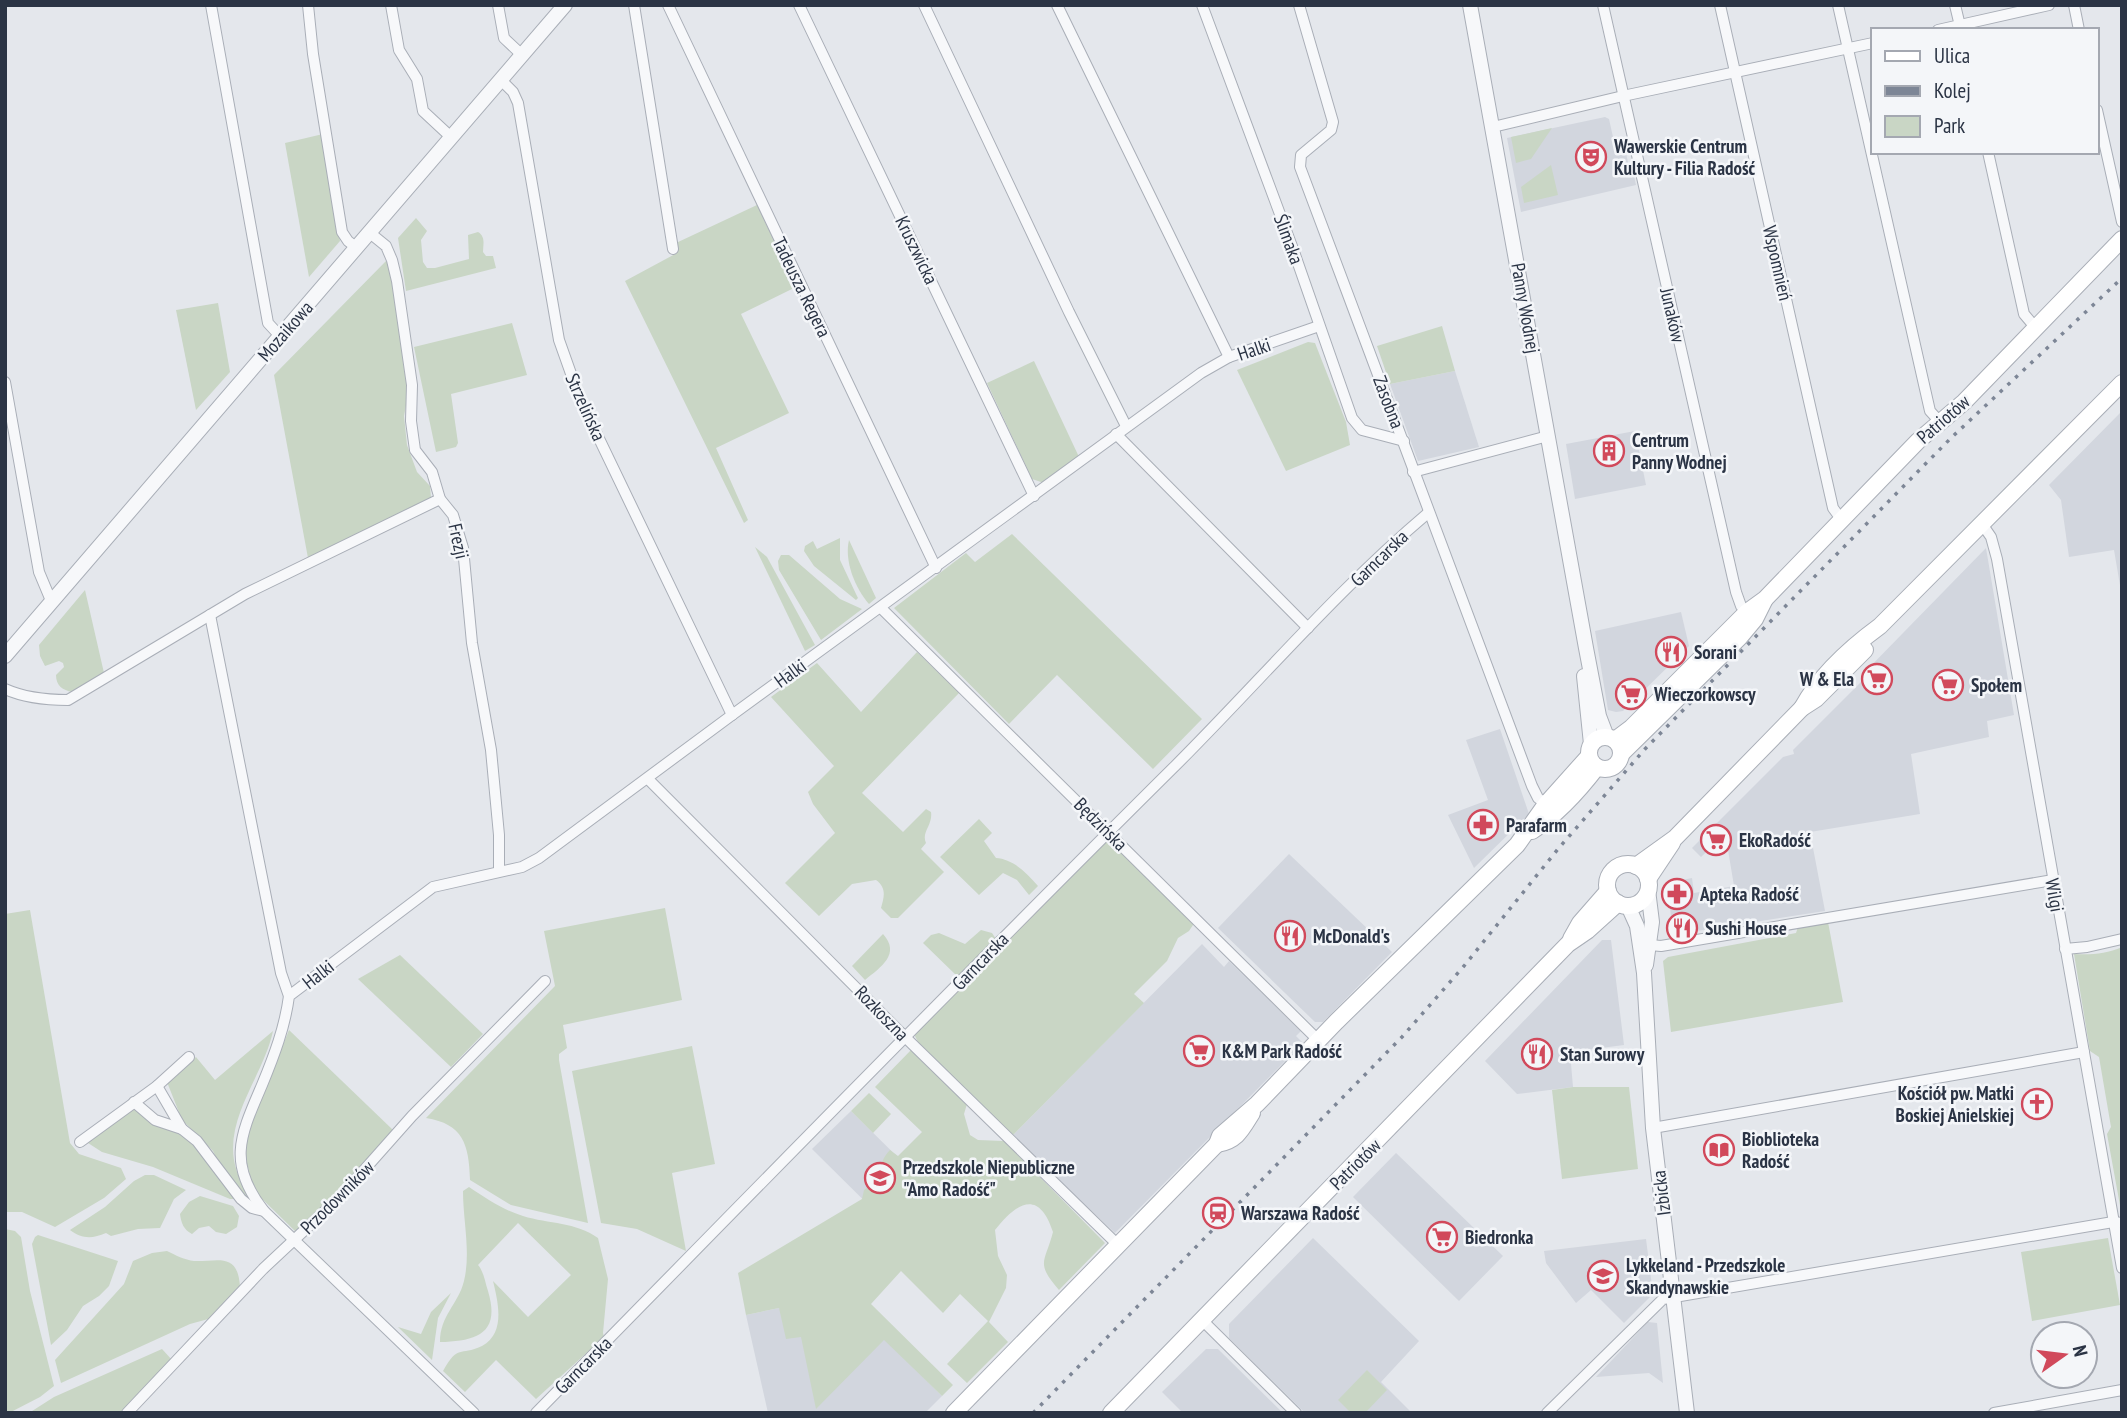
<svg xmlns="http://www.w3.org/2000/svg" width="2127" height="1418" font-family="'PT Sans Narrow',sans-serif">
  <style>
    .built { fill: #d2d6de }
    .green { fill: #c9d6c5 }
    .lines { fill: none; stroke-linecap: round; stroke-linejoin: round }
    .minor-casing { stroke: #a9aeb7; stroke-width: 12 }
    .tertiary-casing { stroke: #a9aeb7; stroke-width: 16 }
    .secondary-casing { stroke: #a9aeb7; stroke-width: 18 }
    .minor { stroke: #f7f8fa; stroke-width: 10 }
    .tertiary { stroke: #f7f8fa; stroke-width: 14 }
    .secondary { stroke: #fff; stroke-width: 16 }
    .rail { stroke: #7d8696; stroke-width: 3.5; stroke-dasharray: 3.5 7; stroke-linecap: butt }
    .labels { text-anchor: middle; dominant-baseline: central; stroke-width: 5; stroke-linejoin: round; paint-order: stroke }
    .poi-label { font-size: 19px; font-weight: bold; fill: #2b3445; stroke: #f4f6f9; text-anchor: start }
    .street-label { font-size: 19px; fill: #2b3445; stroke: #f4f6f9 }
  </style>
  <rect width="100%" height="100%" fill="#e4e7ec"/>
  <g class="built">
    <path d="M1605,117L1609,119L1615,146L1624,145L1631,175H1634L1636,185L1521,212L1507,138Z"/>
    <path d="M1455,371L1479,447L1418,461L1390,384Z"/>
    <path d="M2122,411V597L2114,550L2069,557L2061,500L2049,485Z"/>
    <path d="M1635,431L1646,485L1575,499L1566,444Z"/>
    <path d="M1986,548L2014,715L1987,721L1989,737L1911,754L1920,814L1810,832L1825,911L1677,934L1673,933L1667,883L1692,878L1694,893L1734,886L1727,844L1721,838L1701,857L1692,848L1783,757L1794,754L1793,750L1865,678L1862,675Z"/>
    <path d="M1681,612L1689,646L1623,711L1616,712L1608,710L1595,631Z"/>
    <path d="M1500,729L1529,814L1474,868L1448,815L1488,800L1466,740Z"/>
    <path d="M1289,854L1392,952L1323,1022H1315L1218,928Z"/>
    <path d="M1602,940H1611L1624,1045L1570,1052L1573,1087L1517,1094L1485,1061Z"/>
    <path d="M1202,944L1224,967L1229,961L1301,1031L1296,1036L1303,1043L1115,1233L1012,1136Z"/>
    <path d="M851,1111L945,1204L907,1243L812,1149Z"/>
    <path d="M1396,1153L1503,1256L1459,1301L1353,1197Z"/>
    <path d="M1313,1238L1419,1341L1381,1382L1412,1413H1305L1229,1338V1324Z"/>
    <path d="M1646,1239L1653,1294L1624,1323L1591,1290L1576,1303L1546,1263L1544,1251Z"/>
    <path d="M779,1308L800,1337L884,1339L942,1396L925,1413H768L746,1315Z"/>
    <path d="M1648,1322L1657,1323L1663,1383L1649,1373L1596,1377Z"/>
    <path d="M1206,1349H1218L1283,1413H1183L1162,1392Z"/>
  </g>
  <g class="green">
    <path d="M1552,128L1531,159L1516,163L1511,137Z"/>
    <path d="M323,134L340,241L309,277L285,143Z"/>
    <path d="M1551,165L1558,195L1524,203L1521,187Z"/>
    <path d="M757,205L796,287L741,314L789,413L716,448L748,520L744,523L625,281L677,253L676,243Z"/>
    <path d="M416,218L427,231L421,240L423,262L427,268H435L469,259L468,235L478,232C486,237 483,245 483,252L486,256H493L496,268L406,291L398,238Z"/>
    <path d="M386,261L392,271L410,385L404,416L407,445L417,472L430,486L431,498L308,558L274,375Z"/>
    <path d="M218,303L230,372L196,410L176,310Z"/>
    <path d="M512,323L527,375L451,394L458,443L456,447L436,452L414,347Z"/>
    <path d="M1442,326L1455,371L1390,384L1377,346Z"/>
    <path d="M1308,342L1315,343L1346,422L1350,445L1286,471L1237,370Z"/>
    <path d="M1034,361L1079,457L1044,483L1032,479L987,383Z"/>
    <path d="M1012,534L1202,719L1153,769L1057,675L1009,724L894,608L966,553L975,562Z"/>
    <path d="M840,538V560L856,594L858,598L856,600L814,566L804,551L805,546L813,541L817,549Z"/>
    <path d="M849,540L876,598L869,604C855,588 844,561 849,540Z"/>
    <path d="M755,547L767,557L815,645L805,651Z"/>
    <path d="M781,555H789L840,599L862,609L821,640L779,570L778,561Z"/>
    <path d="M85,590L104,673L72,692C63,690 56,686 56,675L64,667L63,663L59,661L45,666L40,656L39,645Z"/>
    <path d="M917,652L959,693L862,793L903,832L926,809L931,812C933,825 921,832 926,843L921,849L944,872L898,918H891L881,908C884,897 887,888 876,880L852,884L819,916L785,883L835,833L813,804L808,792L834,766L771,697L817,663L861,712Z"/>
    <path d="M979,819L992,833L984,841L996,858C1013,859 1027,873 1038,886L1029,895L1017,880L1003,873L979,895L940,857Z"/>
    <path d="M1110,840L1195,922L1189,931L1178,938L1167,961L1134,994L1144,1003L1012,1136L920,1046L914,1034L1104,841Z"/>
    <path d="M665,908L682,1000L563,1025L567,1048L559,1054V1060L588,1223L511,1205L470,1180C469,1144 463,1124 426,1118L555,986L544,931Z"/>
    <path d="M30,910L70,1143L79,1154L121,1168L126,1179L104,1198L55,1227L22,1212H5V914Z"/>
    <path d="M1828,922L1843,1002L1671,1032L1663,961L1668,957L1796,933L1798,927Z"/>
    <path d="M981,930L992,933L996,939L958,977L923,943L931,935L939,933L965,944Z"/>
    <path d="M883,934C901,954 881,967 865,980L852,966Z"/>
    <path d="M2122,947V1211H2121L2107,1134L2111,1127L2099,1057L2090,1051L2074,954C2091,955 2106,954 2122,947Z"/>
    <path d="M400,955L483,1034L451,1067L358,979Z"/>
    <path d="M289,1030L393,1130L347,1184L297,1233L254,1191L244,1152L247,1133Z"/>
    <path d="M273,1031C263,1078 220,1122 237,1172C240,1180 246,1188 250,1196L249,1202L221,1168L213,1151L182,1120L167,1082L196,1057L215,1080Z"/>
    <path d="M692,1046L715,1164L672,1173L686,1251L637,1229L601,1223L572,1071Z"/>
    <path d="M911,1050L967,1104L964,1114L970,1135L978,1140L1004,1141L1105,1243L1059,1290C1035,1262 1045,1263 1053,1232C1039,1189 1017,1202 995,1230L998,1256L1007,1275L1006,1288L989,1322L1008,1342L967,1383L947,1364L988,1321L960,1294L943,1313L901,1271L871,1304L953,1385L942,1396L884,1340L816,1409L801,1337L786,1339L779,1308L746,1315L738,1273L862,1199L864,1190C887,1175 875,1165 890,1150L898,1156L922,1132L875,1087Z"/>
    <path d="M1573,1087H1629L1638,1169L1562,1179L1552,1090Z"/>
    <path d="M869,1093L891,1114L873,1133L851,1111Z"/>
    <path d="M133,1108L156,1124L167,1128L190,1140L237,1199H230L153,1167L102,1152L88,1143Z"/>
    <path d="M145,1175H154L186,1190L174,1199L160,1228L138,1229L111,1236L106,1233C92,1239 82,1239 70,1230L105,1207L134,1181Z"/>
    <path d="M469,1187C487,1199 503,1210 523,1216C549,1224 576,1222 598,1238L608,1279L603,1333L604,1337L536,1399L496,1360L465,1392L443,1371C459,1343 459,1357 482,1346C506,1333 498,1302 493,1281L528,1317L571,1275L518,1223L478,1265C484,1272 485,1282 488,1291C501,1334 476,1341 440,1342C440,1315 458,1305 464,1281C471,1252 463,1221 463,1191Z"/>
    <path d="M200,1196L233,1206L239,1216L237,1227L226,1234L216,1232L209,1226L199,1228L192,1234C184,1230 181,1223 180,1214L189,1202Z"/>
    <path d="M5,1229L15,1231L21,1237L30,1291L54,1386L40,1397L9,1413H5Z"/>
    <path d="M38,1235L118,1261L109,1286L99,1296L83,1306L67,1330L51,1345L32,1244L35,1237Z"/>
    <path d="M2108,1238L2120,1305L2032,1321L2021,1252Z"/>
    <path d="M167,1251C175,1255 185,1260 194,1261C217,1262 238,1251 240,1287L212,1318L190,1324L61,1383L55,1360L124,1284L133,1261L152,1253Z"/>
    <path d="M451,1293L438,1318L432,1360L398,1327L421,1334L431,1312Z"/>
    <path d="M162,1349L172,1360L121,1413H29L54,1397Z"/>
    <path d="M1367,1370L1387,1390L1365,1413H1351L1338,1400Z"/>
  </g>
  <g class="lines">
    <g class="minor-casing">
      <g id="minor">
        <path d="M211,5L268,323L280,336"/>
        <path d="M308,5L313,54L342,232L348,241L357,248"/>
        <path d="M391,5L399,50L417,79L423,111L452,138"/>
        <path d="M498,5L504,38L522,55"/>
        <path d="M634,5L673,249"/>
        <path d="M668,5L936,568"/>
        <path d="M799,5L1034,496"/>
        <path d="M924,5L1069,312L1126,426"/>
        <path d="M1057,5L1229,357"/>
        <path d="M1202,5L1293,249L1352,418L1362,430L1404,441"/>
        <path d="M1299,5L1333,122L1331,130L1301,155L1300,167C1378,373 1453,580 1532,786L1538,798L1546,804"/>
        <path d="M1603,5L1736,592L1741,606L1751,616"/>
        <path d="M1720,5L1833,508L1841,519"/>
        <path d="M1838,5L1930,411L1940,422"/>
        <path d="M1955,5L1961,30"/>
        <path d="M2074,5L2079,30"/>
        <path d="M1938,30L2049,5"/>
        <path d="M501,80L513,92L518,103L559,340L580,399L732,715"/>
        <path d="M2097,110L2122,222"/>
        <path d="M1493,127L1623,96L1873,43"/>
        <path d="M1988,152L2024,314L2035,327"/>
        <path d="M370,233L386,246L392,260L397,281L412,385L411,421L415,450L432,472L440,499L453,515L463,548L472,643L491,750L499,835V871"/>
        <path d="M5,382L39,572L52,603"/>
        <path d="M1116,434L1308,628"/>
        <path d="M1413,472L1548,436"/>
        <path d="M1982,524L1991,537L1997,559L2122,1268"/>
        <path d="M881,608L1319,1041"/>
        <path d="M210,615L281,973L289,996"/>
        <path d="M5,689C25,698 46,700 68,700L245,594L440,499"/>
        <path d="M648,779L905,1037L1119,1246"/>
        <path d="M1650,945L1661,946L2053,880"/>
        <path d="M2065,949L2087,947L2122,939"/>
        <path d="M157,1086L182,1129L197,1141L241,1199L252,1208L264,1211"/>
        <path d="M134,1102L155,1120L182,1129"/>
        <path d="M1653,1128L2084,1052"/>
        <path d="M80,1142L157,1086L189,1057"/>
        <path d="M1202,1320L1296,1413"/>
        <path d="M127,1413L263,1269L341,1196L412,1116L545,981"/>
        <path d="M474,1413L264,1211C226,1163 241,1134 262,1085C274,1056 285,1027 289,996L433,887L522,867L539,858L732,715L1201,373L1229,357L1319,326"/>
        <path d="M536,1413C749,1196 960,979 1176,765C1260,681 1337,590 1428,513"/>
        <path d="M1547,1413L1663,1299L2113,1222L2122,1223"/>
        <path d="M1994,1413L2122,1390"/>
      </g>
    </g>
    <g class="tertiary-casing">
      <g id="tertiary">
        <path d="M1470,5L1586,648L1599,716L1607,737"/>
        <path d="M5,656L565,5"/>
        <path d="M1584,676L1591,744"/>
        <path d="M1628,906L1637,926L1644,973L1653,1128L1687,1413"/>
        <path d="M1646,965L1652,922L1648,890"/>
      </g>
    </g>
    <g class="secondary-casing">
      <g id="secondary">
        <path d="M1802,708C1820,675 1850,648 1880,626L2122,383"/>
        <circle cx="1605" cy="753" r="16"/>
        <path d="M1615,740L1631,728L1747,612L1765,599L1918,441L1964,402L2122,239"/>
        <path d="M1621,754L1740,637L1755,619L1764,601"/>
        <path d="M1532,831C1558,814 1578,792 1597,767"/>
        <circle cx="1628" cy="885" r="21"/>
        <path d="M1636,866L1675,838L1802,708L1816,699L1865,650"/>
        <path d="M1648,879L1672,843"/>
        <path d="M1571,939L1580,923L1608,891"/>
        <path d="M1217,1144C1237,1141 1242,1129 1252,1113"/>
        <path d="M954,1413L1217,1144L1220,1136L1257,1104L1336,1022L1517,845L1546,804L1589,756"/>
        <path d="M1111,1413L1568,944L1587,931L1618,903"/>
      </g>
    </g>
    <use href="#minor" class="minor"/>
    <use href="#tertiary" class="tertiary"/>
    <use href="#secondary" class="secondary"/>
    <path class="rail" d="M1033,1413L1402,1037L1464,966L1558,849L1645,749L1951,438L2122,278"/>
  </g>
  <defs>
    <g id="theatre-ring" transform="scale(1.575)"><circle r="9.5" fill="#f4f6f9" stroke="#d1495b" stroke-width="1.5"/><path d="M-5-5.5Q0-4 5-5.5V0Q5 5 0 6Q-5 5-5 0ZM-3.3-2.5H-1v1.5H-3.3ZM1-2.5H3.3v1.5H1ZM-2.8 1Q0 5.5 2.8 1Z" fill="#d1495b"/></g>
    <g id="building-ring" transform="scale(1.575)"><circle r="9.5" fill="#f4f6f9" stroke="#d1495b" stroke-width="1.5"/><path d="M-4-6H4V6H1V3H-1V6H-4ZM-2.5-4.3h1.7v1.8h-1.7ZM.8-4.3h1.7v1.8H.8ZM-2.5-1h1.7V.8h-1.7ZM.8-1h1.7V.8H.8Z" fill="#d1495b"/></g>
    <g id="restaurant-ring" transform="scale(1.575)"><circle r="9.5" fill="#f4f6f9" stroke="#d1495b" stroke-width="1.5"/><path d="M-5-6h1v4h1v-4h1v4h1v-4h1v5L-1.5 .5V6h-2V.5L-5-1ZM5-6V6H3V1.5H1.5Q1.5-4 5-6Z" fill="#d1495b"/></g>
    <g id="supermarket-ring" transform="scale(1.575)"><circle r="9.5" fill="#f4f6f9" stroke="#d1495b" stroke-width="1.5"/><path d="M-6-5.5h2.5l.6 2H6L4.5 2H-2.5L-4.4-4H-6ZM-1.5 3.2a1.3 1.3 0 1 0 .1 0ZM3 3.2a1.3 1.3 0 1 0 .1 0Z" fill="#d1495b"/></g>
    <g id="pharmacy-ring" transform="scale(1.575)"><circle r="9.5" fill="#f4f6f9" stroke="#d1495b" stroke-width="1.5"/><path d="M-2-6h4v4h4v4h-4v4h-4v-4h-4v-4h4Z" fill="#d1495b"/></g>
    <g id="church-ring" transform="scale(1.575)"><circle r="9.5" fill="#f4f6f9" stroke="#d1495b" stroke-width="1.5"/><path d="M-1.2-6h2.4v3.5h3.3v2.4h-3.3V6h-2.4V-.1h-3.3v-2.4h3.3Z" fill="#d1495b"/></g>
    <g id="library-ring" transform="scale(1.575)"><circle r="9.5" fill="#f4f6f9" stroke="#d1495b" stroke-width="1.5"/><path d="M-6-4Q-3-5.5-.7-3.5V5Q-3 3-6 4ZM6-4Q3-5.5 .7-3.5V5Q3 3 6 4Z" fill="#d1495b"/></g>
    <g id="school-ring" transform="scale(1.575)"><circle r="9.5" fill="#f4f6f9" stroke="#d1495b" stroke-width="1.5"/><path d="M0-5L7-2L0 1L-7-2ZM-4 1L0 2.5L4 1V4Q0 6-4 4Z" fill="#d1495b"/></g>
    <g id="station-ring" transform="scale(1.575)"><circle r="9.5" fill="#f4f6f9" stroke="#d1495b" stroke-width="1.5"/><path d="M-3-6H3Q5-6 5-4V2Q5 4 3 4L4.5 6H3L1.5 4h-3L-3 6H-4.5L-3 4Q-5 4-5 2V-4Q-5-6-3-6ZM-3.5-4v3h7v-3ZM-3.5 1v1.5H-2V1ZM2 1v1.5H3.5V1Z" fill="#d1495b"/></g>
  </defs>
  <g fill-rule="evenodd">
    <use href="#theatre-ring" x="1591" y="157"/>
    <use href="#building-ring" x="1609" y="451"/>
    <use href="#restaurant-ring" x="1671" y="652"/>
    <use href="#supermarket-ring" x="1877" y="679"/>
    <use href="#supermarket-ring" x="1948" y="685"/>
    <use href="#supermarket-ring" x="1631" y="694"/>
    <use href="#pharmacy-ring" x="1483" y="825"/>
    <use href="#supermarket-ring" x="1716" y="840"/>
    <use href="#pharmacy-ring" x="1677" y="894"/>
    <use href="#restaurant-ring" x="1682" y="928"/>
    <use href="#restaurant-ring" x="1290" y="936"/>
    <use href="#supermarket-ring" x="1199" y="1051"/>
    <use href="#restaurant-ring" x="1537" y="1054"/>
    <use href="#church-ring" x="2037" y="1104"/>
    <use href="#library-ring" x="1719" y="1150"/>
    <use href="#school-ring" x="880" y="1178"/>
    <use href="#station-ring" x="1218" y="1213"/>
    <use href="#supermarket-ring" x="1442" y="1237"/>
    <use href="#school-ring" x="1603" y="1276"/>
  </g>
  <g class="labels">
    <g class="poi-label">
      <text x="1614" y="146">Wawerskie Centrum<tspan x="1614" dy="22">Kultury - Filia Radość</tspan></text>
      <text x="1632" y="440">Centrum<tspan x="1632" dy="22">Panny Wodnej</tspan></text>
      <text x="1694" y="652">Sorani</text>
      <text x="1854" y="679" text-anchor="end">W &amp; Ela</text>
      <text x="1971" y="685">Społem</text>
      <text x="1654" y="694">Wieczorkowscy</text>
      <text x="1506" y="825">Parafarm</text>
      <text x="1739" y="840">EkoRadość</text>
      <text x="1700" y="894">Apteka Radość</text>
      <text x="1705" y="928">Sushi House</text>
      <text x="1313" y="936">McDonald's</text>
      <text x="1222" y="1051">K&amp;M Park Radość</text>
      <text x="1560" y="1054">Stan Surowy</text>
      <text x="2014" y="1093" text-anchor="end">Kościół pw. Matki<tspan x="2014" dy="22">Boskiej Anielskiej</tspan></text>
      <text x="1742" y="1139">Bioblioteka<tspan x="1742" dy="22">Radość</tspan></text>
      <text x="903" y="1167">Przedszkole Niepubliczne<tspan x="903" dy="22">"Amo Radość"</tspan></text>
      <text x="1241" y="1213">Warszawa Radość</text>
      <text x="1465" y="1237">Biedronka</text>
      <text x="1626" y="1265">Lykkeland - Przedszkole<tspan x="1626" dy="22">Skandynawskie</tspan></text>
    </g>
    <g class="street-label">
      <text transform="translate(1289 239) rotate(70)">Ślimaka</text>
      <text transform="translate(917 250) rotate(64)">Kruszwicka</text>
      <text transform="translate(1778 263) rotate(77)">Wspomnień</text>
      <text transform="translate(802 287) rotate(64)">Tadeusza Regera</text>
      <text transform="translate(1526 308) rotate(80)">Panny Wodnej</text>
      <text transform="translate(1673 315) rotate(77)">Junaków</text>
      <text transform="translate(285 331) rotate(-49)">Mozaikowa</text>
      <text transform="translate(1254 349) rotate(-19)">Halki</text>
      <text transform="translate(1389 402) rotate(69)">Zasobna</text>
      <text transform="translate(586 407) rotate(66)">Strzelińska</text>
      <text transform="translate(1943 419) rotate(-41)">Patriotów</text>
      <text transform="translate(459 541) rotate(77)">Frezji</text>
      <text transform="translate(1379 558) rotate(-44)">Garncarska</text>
      <text transform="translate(790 673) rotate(-36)">Halki</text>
      <text transform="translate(1101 824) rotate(45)">Będzińska</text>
      <text transform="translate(2055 895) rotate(80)">Wilgi</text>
      <text transform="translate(980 961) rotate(-46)">Garncarska</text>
      <text transform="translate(318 974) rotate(-38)">Halki</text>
      <text transform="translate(882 1013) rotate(46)">Rozkoszna</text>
      <text transform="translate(1355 1164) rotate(-45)">Patriotów</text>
      <text transform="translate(1661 1193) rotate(-97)">Izbicka</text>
      <text transform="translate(337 1197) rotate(-45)">Przodowników</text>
      <text transform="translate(583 1365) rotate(-45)">Garncarska</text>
    </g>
  </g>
  <rect width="2127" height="1418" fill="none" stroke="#2b3445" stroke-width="14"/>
  <rect x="1871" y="28" width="228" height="126" fill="#f4f6f9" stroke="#a4a8b1" stroke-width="2"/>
  <rect x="1885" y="51" width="35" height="10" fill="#ffffff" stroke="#a4a8b1" stroke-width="2"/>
  <text x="1934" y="63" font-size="21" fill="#2b3445">Ulica</text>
  <rect x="1885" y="86" width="35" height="10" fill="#7d8696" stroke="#a4a8b1" stroke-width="2"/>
  <text x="1934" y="98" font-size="21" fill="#2b3445">Kolej</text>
  <rect x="1885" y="116" width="35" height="21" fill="#c9d6c5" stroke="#a4a8b1" stroke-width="2"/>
  <text x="1934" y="133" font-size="21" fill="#2b3445">Park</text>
  <g transform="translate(2064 1355) rotate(76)"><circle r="33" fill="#f4f6f9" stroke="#a4a8b1" stroke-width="2"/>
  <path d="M0-5L12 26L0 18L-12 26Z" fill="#d1495b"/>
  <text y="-10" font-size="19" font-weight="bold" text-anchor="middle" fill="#2b3445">N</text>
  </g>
</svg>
